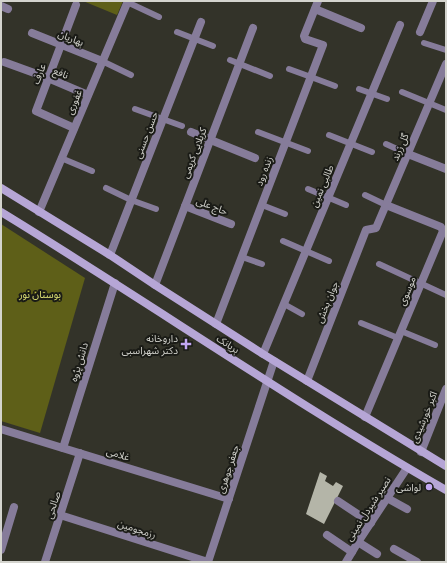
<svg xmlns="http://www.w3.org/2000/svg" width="447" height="563" font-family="'Archivo Narrow','Noto Sans Arabic',sans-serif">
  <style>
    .green { fill: #5e5f18 }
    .building { fill: #b4b5a8 }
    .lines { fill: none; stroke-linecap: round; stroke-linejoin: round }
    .lane { stroke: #867c9a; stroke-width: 6 }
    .street { stroke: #867c9a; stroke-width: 8 }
    .secondary { stroke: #b6a6d6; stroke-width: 8 }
    .poi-dot { fill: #c2a7f2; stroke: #1a1b16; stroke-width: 1.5 }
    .labels { text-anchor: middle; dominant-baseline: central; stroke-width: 4; stroke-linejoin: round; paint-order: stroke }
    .street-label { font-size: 10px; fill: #d4d4ce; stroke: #1a1b16 }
    .park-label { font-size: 10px; fill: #dfe275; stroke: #1a1b16 }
    .poi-label { font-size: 10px; fill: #d4d4ce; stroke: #1a1b16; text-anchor: end }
  </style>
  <rect width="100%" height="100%" fill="#333329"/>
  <g class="green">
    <path d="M83,1H123L117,15Z"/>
    <path d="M1,224L85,278L40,433L1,421Z"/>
  </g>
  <path class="building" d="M320,472L327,476L325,481L333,486L336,482L343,486L324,524L306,514Z"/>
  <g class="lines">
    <g class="lane">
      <path d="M127,2L159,17"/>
      <path d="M177,32L213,46"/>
      <path d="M424,43L446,50"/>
      <path d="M230,60L270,76"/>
      <path d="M102,61L131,75"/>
      <path d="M289,69L311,77L335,86"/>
      <path d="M359,89L387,99"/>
      <path d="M402,92L446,110"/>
      <path d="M135,109L182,126"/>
      <path d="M258,132L308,151"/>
      <path d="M329,135L372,152"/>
      <path d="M386,144L408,154"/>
      <path d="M61,158L92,171"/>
      <path d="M106,188L131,200L156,209"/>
      <path d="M308,189L346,205"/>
      <path d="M365,195L386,205"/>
      <path d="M262,205L285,214"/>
      <path d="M283,241L329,261"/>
      <path d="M242,257L262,264"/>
      <path d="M379,264L446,295"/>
      <path d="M284,304L302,314"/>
      <path d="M361,323L398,338"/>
      <path d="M401,331L435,345"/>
    </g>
    <g class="street">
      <path d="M1,6L8,9"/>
      <path d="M315,9L361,28"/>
      <path d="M420,32L433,1"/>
      <path d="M32,33L102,61"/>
      <path d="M4,62L48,78L88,95"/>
      <path d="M74,128L36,111L76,5"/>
      <path d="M191,132L255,158"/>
      <path d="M408,154L446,169"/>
      <path d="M185,206L231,224"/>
      <path d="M39,212L128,1"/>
      <path d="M110,255L201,22"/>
      <path d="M155,285L253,28"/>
      <path d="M216,324L323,45L305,39L304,36L318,1"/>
      <path d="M263,354L400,25"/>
      <path d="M307,381L366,230L376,228L446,64"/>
      <path d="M365,417L443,231L441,227L386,205"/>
      <path d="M1,429L229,499"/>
      <path d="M63,448L115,283"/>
      <path d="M421,452L446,389"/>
      <path d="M387,498L407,509"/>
      <path d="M338,501L371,523"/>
      <path d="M60,515L208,562"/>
      <path d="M327,535L352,552"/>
      <path d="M358,542L377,554"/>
      <path d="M394,549L417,562"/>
      <path d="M1,550L14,507"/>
      <path d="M45,562L80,453"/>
      <path d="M208,562L274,361"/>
      <path d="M346,562L358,542L407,468"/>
    </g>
    <g class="secondary">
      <path d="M1,188L110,255L155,285L263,354L446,466"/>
      <path d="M1,212C150,303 294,403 446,490"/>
    </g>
  </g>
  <g class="poi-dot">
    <path d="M184 338h4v4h4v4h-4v4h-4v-4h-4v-4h4z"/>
    <circle cx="429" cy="487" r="4"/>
  </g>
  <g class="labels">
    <g class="street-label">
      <text transform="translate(71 38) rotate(22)">بهاریان</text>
      <text transform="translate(61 73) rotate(22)">نافع</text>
      <text transform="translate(39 74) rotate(-69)">عارف</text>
      <text transform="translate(74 102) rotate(-67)">غفوری</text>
      <text transform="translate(146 135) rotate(-69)">حسن حسنی</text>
      <text transform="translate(400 147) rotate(-67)">گل زرند</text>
      <text transform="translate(194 153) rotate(-69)">کربلایی کریمی</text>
      <text transform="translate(264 171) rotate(-69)">زنده رود</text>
      <text transform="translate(322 186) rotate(-67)">طالبی نمین</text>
      <text transform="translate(212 206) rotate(21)">حاج علی</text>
      <text transform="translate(407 291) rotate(-67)">موسوی</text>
      <text transform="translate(327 302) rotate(-68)">جوان بخش</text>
      <text transform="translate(228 344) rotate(33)">بریانک</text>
      <text transform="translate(79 362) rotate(-73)">دانش پژوه</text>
      <text transform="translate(424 417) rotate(-68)">اکبر خورشیدی</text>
      <text transform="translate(118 454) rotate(17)">غلامی</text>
      <text transform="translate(228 469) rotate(-72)">جعفر جوهری</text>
      <text transform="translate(53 505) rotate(-72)">صالحی</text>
      <text transform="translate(368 509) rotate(-57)">نصیر شیردل نمینی</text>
      <text transform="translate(137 529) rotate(18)">رزمجومین</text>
    </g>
    <g class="park-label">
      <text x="40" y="294">بوستان نور</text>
    </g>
    <g class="poi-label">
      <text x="178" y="338">داروخانه<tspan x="178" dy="12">دکتر شهراسبی</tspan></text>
      <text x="421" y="487">لواشی</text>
    </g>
  </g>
  <rect width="447" height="563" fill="none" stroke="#d4d4ce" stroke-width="4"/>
</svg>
